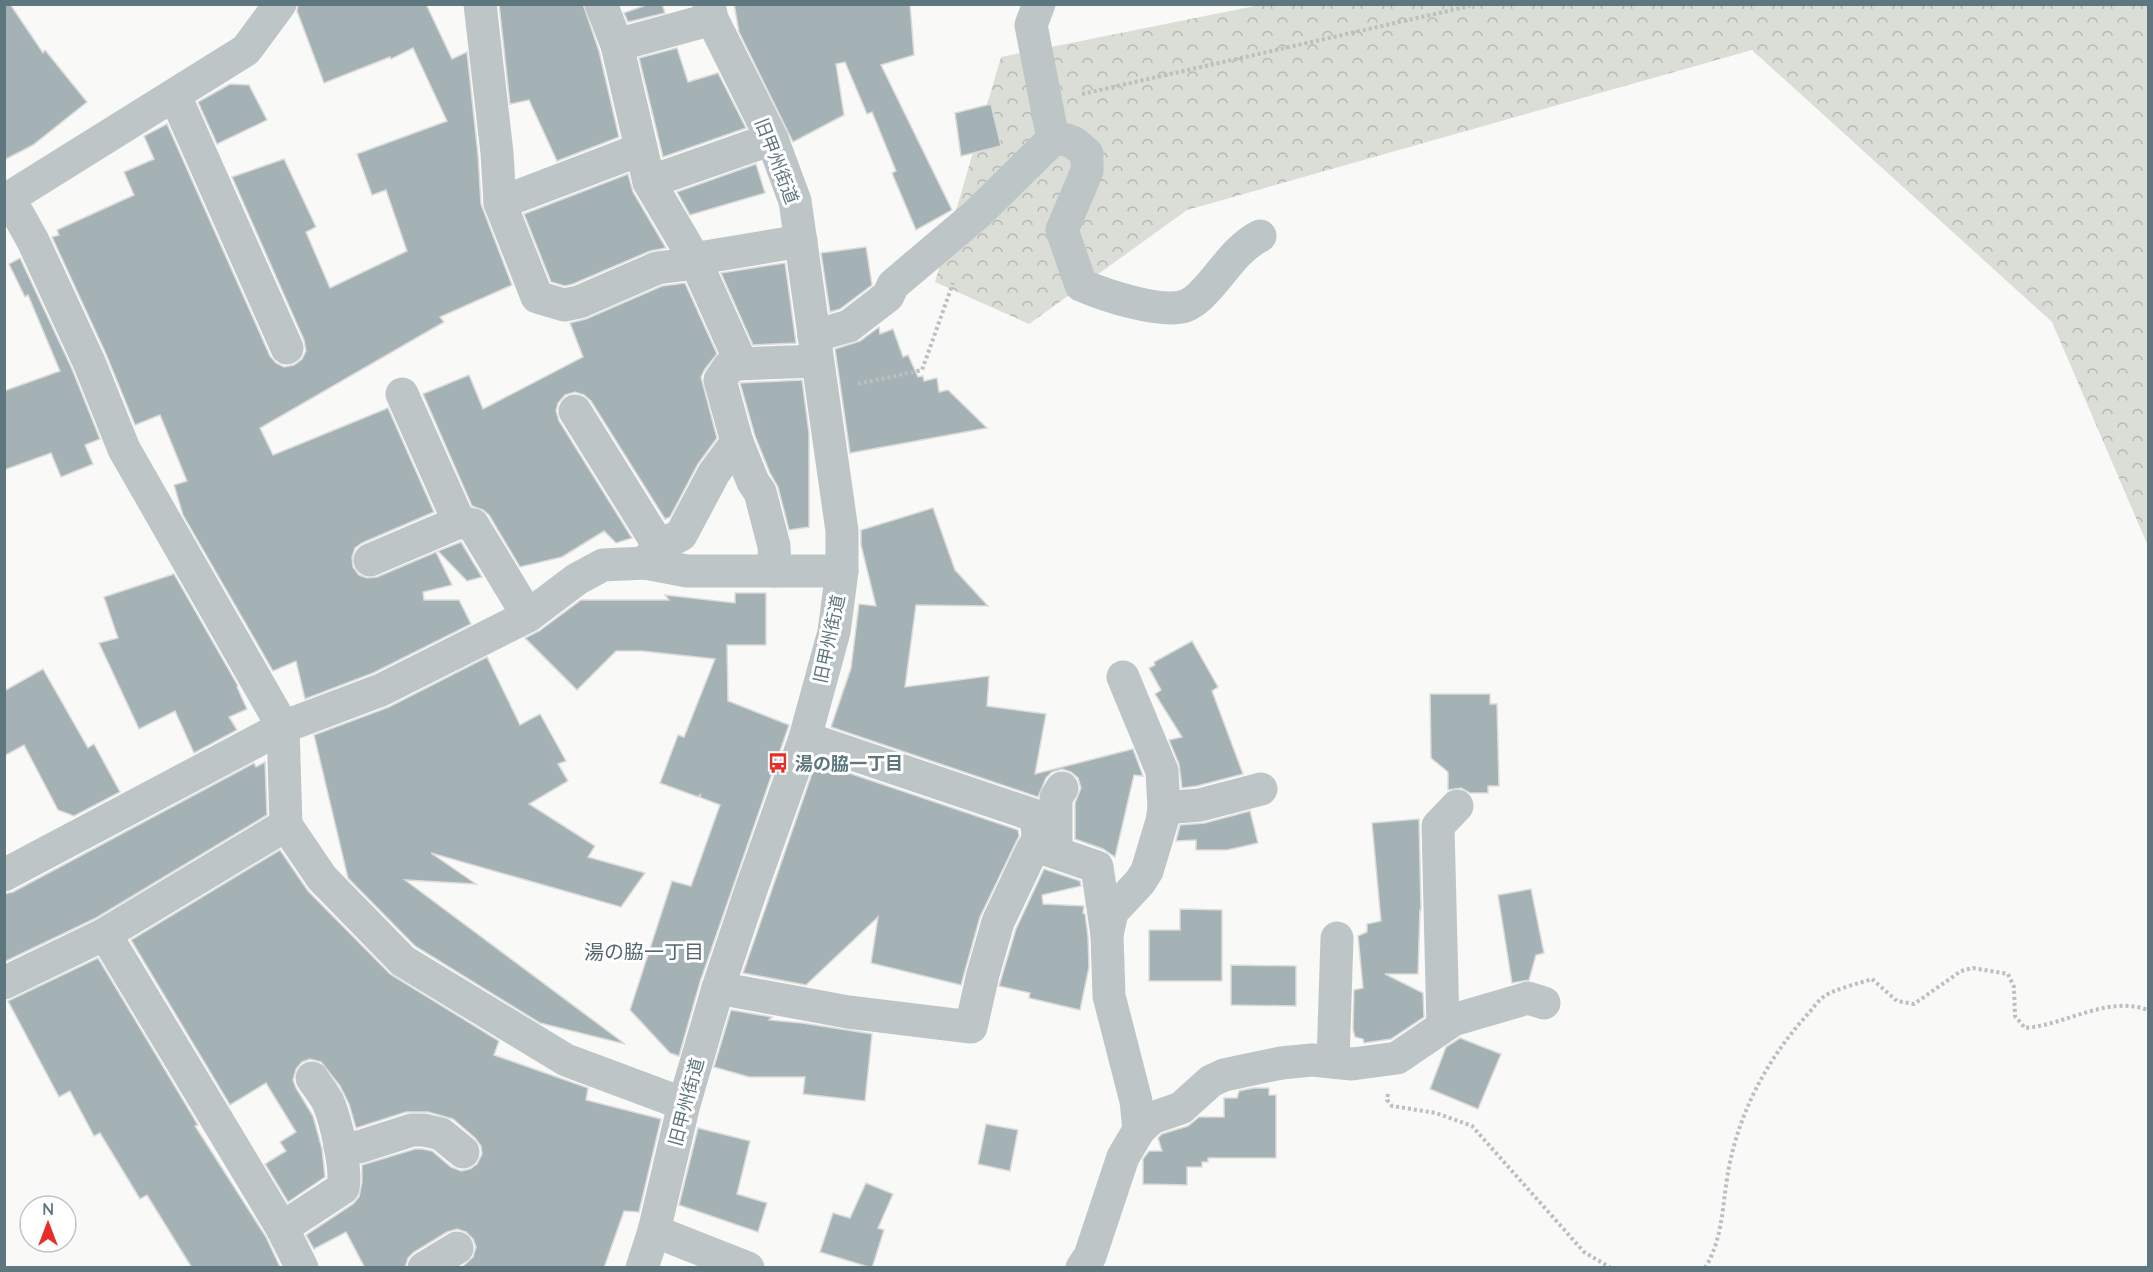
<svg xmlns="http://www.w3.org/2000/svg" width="2153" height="1272" font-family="Quicksand,'Noto Sans JP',sans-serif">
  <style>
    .forest { fill: url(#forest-crowns) }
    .building { fill: #a4b2b5; stroke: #dbdbd9; stroke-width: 1.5 }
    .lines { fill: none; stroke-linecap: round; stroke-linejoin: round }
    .path { stroke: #babfc1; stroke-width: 4; stroke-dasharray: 3 3; stroke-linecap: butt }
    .minor { stroke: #bdc5c7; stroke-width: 33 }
    .labels { text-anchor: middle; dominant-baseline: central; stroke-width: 6; stroke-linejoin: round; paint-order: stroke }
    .street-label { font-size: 18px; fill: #5e767d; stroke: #fff }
    .poi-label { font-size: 18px; font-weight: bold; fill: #5e767d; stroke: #fff; text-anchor: start }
    .neighbourhood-label { font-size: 20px; fill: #56686d; stroke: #fff }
  </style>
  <defs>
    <pattern id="forest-crowns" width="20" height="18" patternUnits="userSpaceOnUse" patternTransform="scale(1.5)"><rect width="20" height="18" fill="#daded6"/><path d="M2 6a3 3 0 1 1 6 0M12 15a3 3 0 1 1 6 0" fill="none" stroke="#b4b9b3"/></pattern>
  </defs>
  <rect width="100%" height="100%" fill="#f9f9f7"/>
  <path class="forest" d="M1265,4L2148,5V546L2052,322L1752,50L1187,210L1029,324L935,282L1001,57Z"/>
  <g class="building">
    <path d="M4,4H10L43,53L45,50L87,102L33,145L4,160Z"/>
    <path d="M298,4H426L452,59L467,52L478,155L481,204L512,285L440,317L444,322L260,428L273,455L388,408L434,512L362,543L355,548L352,557L353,567L359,575L367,578L377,577L436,552L452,585L423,592L424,600H459L471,624L373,673L305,699L296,661L273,671L183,515L174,485L187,481L160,415L135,425L106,354L52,237L59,235L57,230L134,195L124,172L154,159L144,136L167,124L270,356L276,363L284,367L294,365L302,359L306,351L304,340L232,177L284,159L316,227L306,232L330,288L407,251L386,190L372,195L357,154L447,121L413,48L391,59L390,57L324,83L297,11Z"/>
    <path d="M499,4H583L599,51L619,137L557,161L529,100L510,104Z"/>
    <path d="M649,4H662L665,13L628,22L624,13Z"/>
    <path d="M734,4H910L914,55L881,65L952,210L916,230L892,173L896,171L872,112L867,114L845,62L836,64L844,115L793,142L739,32Z"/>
    <path d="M677,48L688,82L718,73L746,128L663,157L639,58Z"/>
    <path d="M230,84L249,85L267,120L217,144L198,102Z"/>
    <path d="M991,104L1001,146L961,156L955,113Z"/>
    <path d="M756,164L765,193L690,215L677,192Z"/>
    <path d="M628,174L633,192L666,248L650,251L573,284L565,286L551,282L524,214Z"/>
    <path d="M866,247L872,285L840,309L830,312L821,253Z"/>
    <path d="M20,258L72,369L100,439L85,445L93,464L61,477L51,453L4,470V391L60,371L28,295L25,297L9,264Z"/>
    <path d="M785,263L796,343L753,345L721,273Z"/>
    <path d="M685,283L717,354L705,369L701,377L717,438L698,464L670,517L665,519L591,401L584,395L575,392L565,395L558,403L556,411L559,421L632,538L616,543L604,531L562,557L520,567L489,515L483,510L472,506L423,394L469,375L483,409L583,357L570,323L586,319L662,286Z"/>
    <path d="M879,327L880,334L893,329L903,357L908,355L918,377L923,376L924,381L937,378L939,392L948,390L987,428L850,453L835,349L860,341Z"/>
    <path d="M802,380L809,433V527L789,530L778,487L770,473L755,436L740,383Z"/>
    <path d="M933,508L955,570L988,606L916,605L905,687L989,676L987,706L1046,714L1035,774L1133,749L1143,776L1134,775L1115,857L1103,849L1075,839V803L1081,788L1078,778L1071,772L1062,769L1052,772L1046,778L1038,797L831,727L851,668L859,604L876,606L861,545V530Z"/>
    <path d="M461,542L482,577L467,581L438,551Z"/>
    <path d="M174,574L238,686L237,687L247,709L229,717L237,730L194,753L175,711L139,729L99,643L118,638L104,597Z"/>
    <path d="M735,593H766V645H727L728,701L789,725L700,982L679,1056L670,1053L630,1010L672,881L691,886L720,805L699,797L701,794L698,797L660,783L678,735L684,737L715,659L642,651H616L577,690L525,638L539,631L581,600H669L665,595L735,603Z"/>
    <path d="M1192,641L1218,687L1212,691L1243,774L1197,786L1182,788L1179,764L1169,740L1182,737L1155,694L1161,690L1149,668L1155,665L1154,662Z"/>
    <path d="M487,657L520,725L540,714L566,761L558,764L568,781L529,804L595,846L588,857L645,873L621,907L431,853L476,884L405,880L625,1044L540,1023L415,946L348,878L314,735L389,707Z"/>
    <path d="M43,669L88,748L94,744L120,792L74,816L58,810L24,745L4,756V691Z"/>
    <path d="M1430,694H1490V704H1497L1499,786H1488V793H1470L1461,788L1448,790V772L1431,758Z"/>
    <path d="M265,762L267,815L96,918L4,962V894L13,892L254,763L256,767Z"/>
    <path d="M816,762L1018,830L1019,836L980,917L961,985L871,963L878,917L806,985L743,973Z"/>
    <path d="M1250,811L1258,843L1227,850H1196V840L1176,841L1180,825L1205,823Z"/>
    <path d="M1419,819L1421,910H1420L1418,974H1385L1423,993L1424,1017L1391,1039L1364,1043L1363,1039L1355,1037L1353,1029L1354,990L1363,988L1358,936L1367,932V924L1381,921L1372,823Z"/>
    <path d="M280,850L308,891L390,974L499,1041L494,1055L588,1088L586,1100L661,1119L639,1212L624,1211L604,1268H461L473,1257L476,1247L473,1239L466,1232L457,1229L447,1232L414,1252L408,1258L405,1268H365L346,1232L314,1249L306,1235L353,1204L359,1197L362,1182V1165L415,1149H422L432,1151L451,1167L461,1171L470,1169L477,1164L482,1154L481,1146L475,1138L453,1119L428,1112H406L356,1128L349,1104L340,1086L321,1062L310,1059L302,1062L296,1069L293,1080L296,1088L313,1116L322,1149L325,1177L288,1202L265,1164L286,1151L280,1142L296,1132L266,1083L230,1105L131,940Z"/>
    <path d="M1044,869L1080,881L1081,886L1042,895L1043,904L1084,906L1083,913L1085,914L1088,937L1089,967L1080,1010L1029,998L1030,993L999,986L1016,929Z"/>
    <path d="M1531,889L1544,953L1536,955L1529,980L1512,983L1498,895Z"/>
    <path d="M1180,909L1222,910V981H1149V930H1180Z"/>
    <path d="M98,958L198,1125L195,1126L266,1237L280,1267L192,1268L147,1195L140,1199L100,1133L94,1136L70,1091L59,1097L8,1001Z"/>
    <path d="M1231,965L1296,966V1006L1231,1005Z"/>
    <path d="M731,1010L772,1017L769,1020L802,1023L872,1034L865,1101L803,1094L805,1077H749L714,1067Z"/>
    <path d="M1460,1038L1501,1054L1478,1109L1430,1089L1446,1047Z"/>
    <path d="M1254,1088H1269V1095H1276V1158H1208V1162H1202V1167H1187V1185L1143,1184V1159L1149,1151H1162L1158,1138L1162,1134L1188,1126L1199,1117H1224V1098H1237L1239,1091Z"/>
    <path d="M986,1124L1018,1130L1010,1171L978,1164Z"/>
    <path d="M698,1128L750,1141L737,1194L767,1203L758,1232L679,1205Z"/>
    <path d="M866,1183L893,1194L878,1228L884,1230L872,1268L820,1252L833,1213L850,1218Z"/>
  </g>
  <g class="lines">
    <g class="path">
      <path d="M1082,94L1470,6"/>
      <path d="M858,384L922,370L953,283"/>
      <path d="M1388,1094L1387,1100L1392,1106L1436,1113L1472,1126L1584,1252L1611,1268"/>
      <path d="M1705,1268C1722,1240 1722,1211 1727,1179C1736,1118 1765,1062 1806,1016C1812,1010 1818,1000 1825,996C1834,989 1861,983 1872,979L1897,1001L1914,1004L1961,971L1973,968L2008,974L2014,987L2015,1016L2025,1028C2066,1025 2107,995 2148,1010"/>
    </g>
    <g class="minor">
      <path d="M480,4L497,153L500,203L537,297L564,305L579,302L657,268L688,264L705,257L801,241"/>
      <path d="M601,4L617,45L649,182L695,260L738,356V364"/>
      <path d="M1039,4L1031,25L1053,139"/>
      <path d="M617,45L712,19"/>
      <path d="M175,96L287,348"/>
      <path d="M649,182L772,139"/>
      <path d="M4,201L246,50L280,4"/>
      <path d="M4,203L18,214L33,241L89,362L124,449L283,727L286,825L105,934L282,1228L302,1268"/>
      <path d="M500,203L631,153H641"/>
      <path d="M814,336L849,326L888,296L893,285L978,213L1053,139C1071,138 1075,143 1087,154V171L1062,230L1081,285C1104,295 1161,314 1185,306C1191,304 1200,297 1204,292C1222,274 1236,248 1260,236"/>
      <path d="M402,394L459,522"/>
      <path d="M575,411L659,546"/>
      <path d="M737,442L753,482L760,492L774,546L775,571"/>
      <path d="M370,560L459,522L473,525L528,616"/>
      <path d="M645,563L659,546L681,535L714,473L737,442L720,380L729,367L738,364L817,361"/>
      <path d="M805,738L1036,816L1039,847L1097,867L1107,935"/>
      <path d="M1164,808L1200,805L1261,789"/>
      <path d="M286,825L322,878L403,961L566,1060L684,1104"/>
      <path d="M1051,848L1056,842V798L1062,788"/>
      <path d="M4,875L283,727L381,690L528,616L577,579L603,565L645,563L687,571H842"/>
      <path d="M4,983L105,934"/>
      <path d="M718,988L848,1012L971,1027L983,974L998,922L1033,848L1039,847"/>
      <path d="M1443,1026L1438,826L1457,806"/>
      <path d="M1333,1062L1337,938"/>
      <path d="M1139,1130L1152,1118L1181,1108L1211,1081L1224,1075L1281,1063L1312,1060L1352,1064L1397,1058L1453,1020L1528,998L1544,1003"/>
      <path d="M340,1147H359L412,1130H424L441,1134L463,1152"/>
      <path d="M282,1228L343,1188C347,1170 336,1120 328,1102C324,1094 317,1086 312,1078"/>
      <path d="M654,1231L748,1268"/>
      <path d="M424,1268L457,1248"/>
      <path d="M642,1268L654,1231L684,1104L718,988L752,887L805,738L834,632L842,571V531L795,201L772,139L712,19L709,4"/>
      <path d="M1082,1268L1090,1256L1123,1157L1139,1130L1136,1101L1109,996L1107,935L1112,912L1140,882L1147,871L1162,821L1164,808L1162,771L1123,677"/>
    </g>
  </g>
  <defs>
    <g id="bus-bare" transform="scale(1.62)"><path d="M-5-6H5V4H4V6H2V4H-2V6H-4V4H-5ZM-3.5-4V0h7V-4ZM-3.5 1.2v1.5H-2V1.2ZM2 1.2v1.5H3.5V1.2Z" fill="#e82e28" stroke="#fff" stroke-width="2.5" paint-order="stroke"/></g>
  </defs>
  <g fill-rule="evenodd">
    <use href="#bus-bare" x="778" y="763"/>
  </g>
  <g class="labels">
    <g class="street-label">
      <text transform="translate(777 161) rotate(69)">旧甲州街道</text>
      <text transform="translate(829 639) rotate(-78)">旧甲州街道</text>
      <text transform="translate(686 1102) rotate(-75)">旧甲州街道</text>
    </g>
    <g class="poi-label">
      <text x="795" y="763">湯の脇一丁目</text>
    </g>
    <g class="neighbourhood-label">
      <text x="644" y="951">湯の脇一丁目</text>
    </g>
  </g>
  <rect width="2153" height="1272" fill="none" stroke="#5e767d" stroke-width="12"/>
  <g transform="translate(48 1224)"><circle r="28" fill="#ffffff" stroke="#bfc8cb" stroke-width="1.5"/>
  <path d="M0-4.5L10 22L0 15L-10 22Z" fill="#e82e28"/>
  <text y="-9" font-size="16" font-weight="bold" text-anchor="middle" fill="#5e767d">N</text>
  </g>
</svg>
